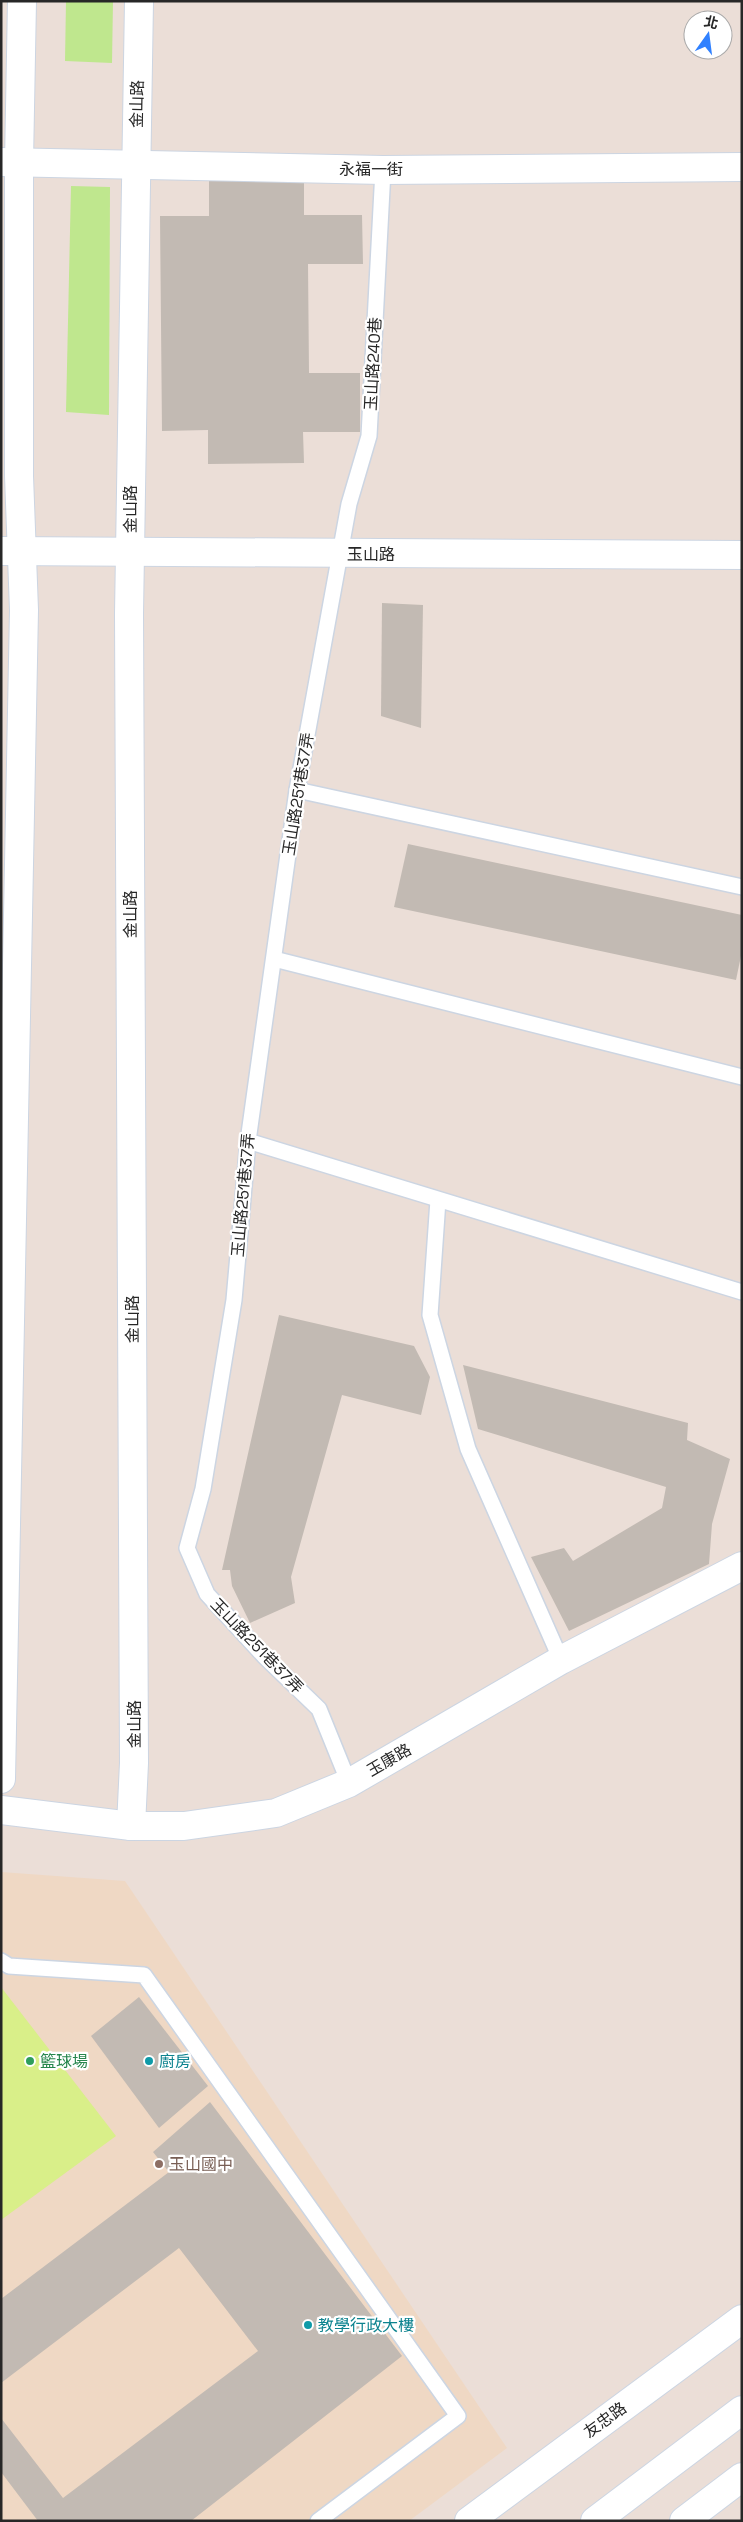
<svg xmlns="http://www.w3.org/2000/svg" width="743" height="2522" font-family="'Space Grotesk','Noto Sans TC',sans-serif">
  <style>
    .education { fill: #efd8c4 }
    .green { fill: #bfe78e }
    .pitch { fill: #d9ef89 }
    .building { fill: #c2bab3 }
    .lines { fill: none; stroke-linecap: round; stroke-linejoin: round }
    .service-casing { stroke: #ccd5e2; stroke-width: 18 }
    .minor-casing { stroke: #ccd5e2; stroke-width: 30 }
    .tertiary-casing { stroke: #ccd5e2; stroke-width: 30 }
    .service { stroke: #fff; stroke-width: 15 }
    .minor { stroke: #fff; stroke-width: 28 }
    .tertiary { stroke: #fff; stroke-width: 28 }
    .leisure-dot { fill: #2e9e5b; stroke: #fff; stroke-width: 2 }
    .culture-dot { fill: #0f9aa8; stroke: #fff; stroke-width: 2 }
    .education-dot { fill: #8d6e63; stroke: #fff; stroke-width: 2 }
    .labels { text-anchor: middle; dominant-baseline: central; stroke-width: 4.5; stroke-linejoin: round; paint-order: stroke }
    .street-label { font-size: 16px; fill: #272727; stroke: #fff }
    .leisure-label { font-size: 16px; fill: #27864d; stroke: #fff; text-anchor: start }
    .culture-label { font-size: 16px; fill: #0d838f; stroke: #fff; text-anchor: start }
    .education-label { font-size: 16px; fill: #785e54; stroke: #fff; text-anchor: start }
  </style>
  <rect width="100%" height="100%" fill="#ebded7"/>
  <path class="education" d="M1,1872L125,1881L507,2448L409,2521H1Z"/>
  <g class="green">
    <path d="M66,1H113L112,63L65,61Z"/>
    <path d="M71,186L110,187L109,415L66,412Z"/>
  </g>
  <path class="pitch" d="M1,1987L116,2136L1,2220Z"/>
  <g class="building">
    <path d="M209,179H304V215H362L363,264H308L309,373H360V432H303L304,463L208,464V430L162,431L160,216H209Z"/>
    <path d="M382,603L423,605L421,728L381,716Z"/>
    <path d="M408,844L742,915V951L736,980L394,907Z"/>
    <path d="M279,1315L414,1346L430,1377L421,1415L342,1395L291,1577L295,1603L250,1623L232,1586L230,1570H222Z"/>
    <path d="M463,1365L688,1423L687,1440L730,1459L712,1524L709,1564L569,1631L531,1557L564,1548L573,1561L662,1508L666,1487L478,1429Z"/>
    <path d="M139,1997L208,2086L159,2128L91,2036Z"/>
    <path d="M210,2102L402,2356L191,2521H38L1,2472V2418L63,2498L258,2351L179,2248L1,2383V2299L169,2172L153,2152Z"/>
  </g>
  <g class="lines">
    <g class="service-casing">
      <g id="service">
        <path d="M297,790L742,887"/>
        <path d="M274,959L742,1077"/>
        <path d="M248,1141L742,1292"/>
        <path d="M438,1200L430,1315L468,1449L561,1660"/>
        <path d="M349,1783L319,1709L264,1656L207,1594L187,1548L203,1489L234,1300L248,1141L297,790L349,504L369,436L383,170"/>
        <path d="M1,1961L9,1966L144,1975L458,2416L318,2521"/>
      </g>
    </g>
    <g class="minor-casing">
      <g id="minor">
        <path d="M1,162L383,170L742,167"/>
        <path d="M1,1810L131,1826H184L276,1813L349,1783L561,1660L742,1566"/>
        <path d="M131,1826L134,1763L129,614L139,1"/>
        <path d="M469,2521L742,2319"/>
      </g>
    </g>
    <g class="tertiary-casing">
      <g id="tertiary">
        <path d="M1,551L742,555"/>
        <path d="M1,1779L24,610L19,476V162L22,1"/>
        <path d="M595,2521L742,2410"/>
        <path d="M684,2521L742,2477"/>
      </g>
    </g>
    <use href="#service" class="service"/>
    <use href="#minor" class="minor"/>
    <use href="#tertiary" class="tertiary"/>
  </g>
  <circle class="leisure-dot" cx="30" cy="2061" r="5"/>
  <g class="culture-dot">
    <circle cx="149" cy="2061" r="5"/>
    <circle cx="308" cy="2325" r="5"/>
  </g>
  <circle class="education-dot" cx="159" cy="2164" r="5"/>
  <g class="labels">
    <g class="street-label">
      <text transform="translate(137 104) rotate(-89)">金山路</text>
      <text x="371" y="169">永福一街</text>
      <text transform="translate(373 364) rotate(-87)">玉山路240巷</text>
      <text transform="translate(130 509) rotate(-90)">金山路</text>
      <text x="371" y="554">玉山路</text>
      <text transform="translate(298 794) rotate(-81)">玉山路251巷37弄</text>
      <text transform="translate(130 914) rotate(-90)">金山路</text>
      <text transform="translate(243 1195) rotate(-85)">玉山路251巷37弄</text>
      <text transform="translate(132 1319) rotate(-90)">金山路</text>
      <text transform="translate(257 1646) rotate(46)">玉山路251巷37弄</text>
      <text transform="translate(134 1724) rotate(-90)">金山路</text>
      <text transform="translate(389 1760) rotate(-30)">玉康路</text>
      <text transform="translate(605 2420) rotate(-36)">友忠路</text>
    </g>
    <g class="leisure-label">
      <text x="40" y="2061">籃球場</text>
    </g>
    <g class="culture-label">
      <text x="159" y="2061">廚房</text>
      <text x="318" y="2325">教學行政大樓</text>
    </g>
    <g class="education-label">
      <text x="169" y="2164">玉山國中</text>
    </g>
  </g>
  <rect width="743" height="2522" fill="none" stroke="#272727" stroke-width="5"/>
  <g transform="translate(708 35) rotate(14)"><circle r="24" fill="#ffffff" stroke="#a9a9a9"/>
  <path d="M0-4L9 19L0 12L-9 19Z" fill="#3081ff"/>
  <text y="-8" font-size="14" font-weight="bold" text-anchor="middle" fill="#272727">北</text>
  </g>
</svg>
